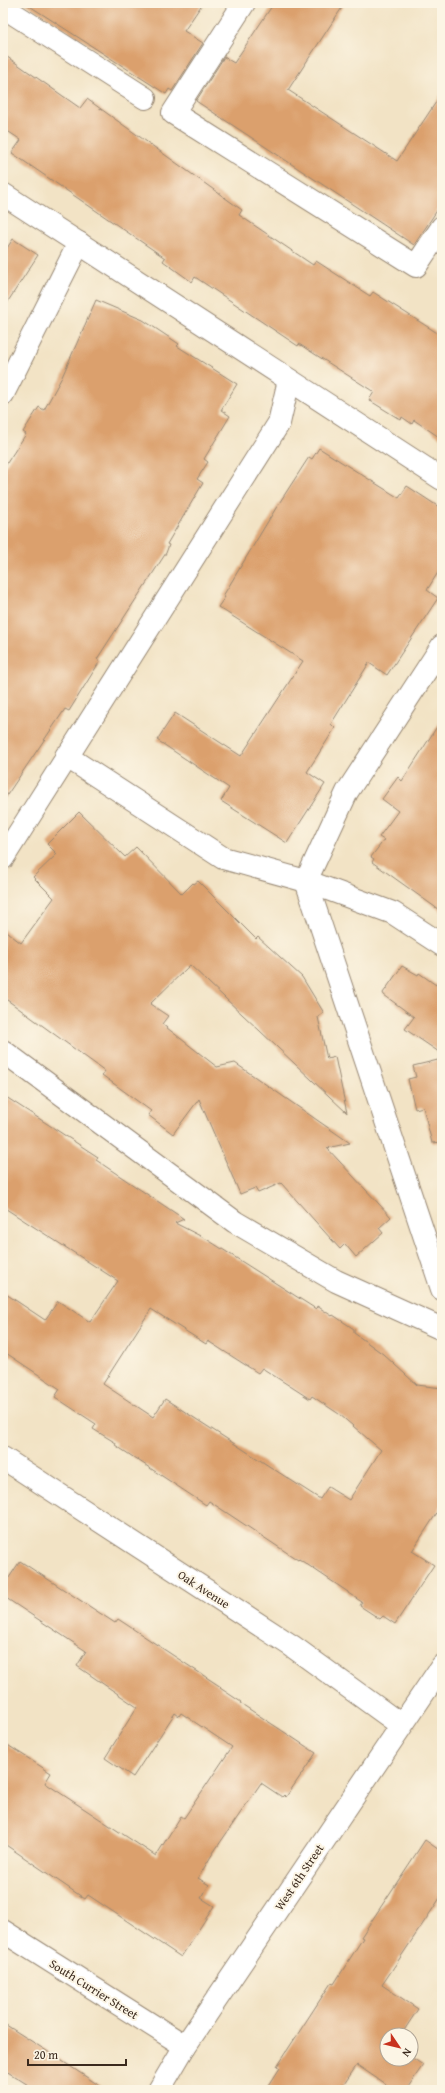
<svg xmlns="http://www.w3.org/2000/svg" width="445" height="2093" font-family="'Gentium Book Plus',serif">
  <style>
    .building { fill: #dba06d; fill-rule: evenodd }
    .lines { fill: none; stroke-linecap: round; stroke-linejoin: round }
    .minor-casing { stroke: #968672; stroke-width: 24 }
    .minor { stroke: #fff; stroke-width: 22 }
    .labels { text-anchor: middle; dominant-baseline: central; stroke-width: 4; stroke-linejoin: round; paint-order: stroke }
    .street-label { font-size: 12px; fill: #3b2a1e; stroke: #fcf5e5 }
  </style>
  <rect width="100%" height="100%" fill="#fcf5e5"/>
  <filter id="ink" filterUnits="userSpaceOnUse"><feTurbulence type="fractalNoise" baseFrequency=".025" numOctaves="2"/><feDisplacementMap in="SourceGraphic" scale="8" xChannelSelector="R" yChannelSelector="G"/><feConvolveMatrix kernelMatrix="1 2 1 2 8 2 1 2 1" color-interpolation-filters="sRGB"/></filter>
  <filter id="wash" filterUnits="userSpaceOnUse"><feTurbulence type="fractalNoise" baseFrequency=".012" numOctaves="4" result="noise"/><feDisplacementMap in="SourceGraphic" scale="16" xChannelSelector="R" yChannelSelector="G"/><feGaussianBlur stdDeviation="0.9" result="paint"/><feColorMatrix in="noise" values="0 0 0 0 0 0 0 0 0 0 0 0 0 0 0 0 0 1.4 0 .05"/><feComposite in="paint" operator="in"/></filter>
  <g filter="url(#wash)">
    <rect width="100%" height="100%" fill="#f2e3c5"/>
    <g id="blocks">
      <g class="building">
        <path d="M25,3H203L184,31L203,43L172,91L169,89L166,94Z"/>
        <path d="M274,3H345L288,90L397,161L442,93V203L414,245L196,101L224,57L234,63Z"/>
        <path d="M3,54L80,108L87,99L242,210L239,215L313,265L316,261L370,296L373,292L442,336V439L414,420L412,424L402,417L401,420L369,400L374,392L299,344L298,346L195,277L192,282L163,261L165,258L12,153L21,140L3,128Z"/>
        <path d="M13,239L38,255L3,309V254Z"/>
        <path d="M96,300L143,320L179,344L177,346L237,384L221,410L230,416L204,459L208,462L197,479L203,483L167,544L169,545L166,553L97,659L100,661L69,711L65,709L3,801V469L26,434L23,432L39,407L44,410L62,377Z"/>
        <path d="M319,448L399,498L407,486L442,509V566L427,590L438,598L387,675L369,663L331,724L335,728L307,772L325,784L287,843L221,801L229,788L157,740L175,713L241,756L303,661L218,607L225,597L223,596L276,508L309,457L312,459Z"/>
        <path d="M442,719V912L372,862L374,859L371,857L384,840L379,837L398,811L382,799L398,777L402,781Z"/>
        <path d="M79,812L125,857L136,847L182,894L193,883L194,884L198,881L256,939L258,937L302,977L324,1013L318,1017L327,1059L335,1057L347,1113L190,965L150,1004L168,1016L162,1024L217,1067L235,1063L350,1143L327,1148L391,1217L379,1228L383,1233L356,1257L345,1244L340,1249L281,1183L258,1193L255,1188L240,1194L199,1099L173,1134L148,1115L151,1111L102,1075L105,1071L3,997V929L21,943L54,898L33,877L57,854L47,844Z"/>
        <path d="M402,966L418,975L419,973L436,985L442,977V1054L405,1029L414,1017L384,995L383,993Z"/>
        <path d="M442,1059V1142L432,1143L423,1107L415,1109L408,1079L416,1077L413,1066Z"/>
        <path d="M3,1095L98,1157L96,1160L184,1219L175,1223L208,1240L316,1309L317,1306L332,1316L333,1315L354,1329V1333L383,1354L417,1385L442,1388V1505L412,1551L434,1565L395,1624L383,1616L380,1619L360,1606L362,1602L348,1593V1592L299,1559L298,1560L209,1501L206,1505L115,1445L116,1443L93,1429L96,1424L55,1397L60,1389L3,1351V1292L45,1320L58,1301L90,1322L118,1281L3,1207ZM151,1309L206,1344L208,1341L258,1373L262,1368L310,1399L312,1396L339,1414L381,1450L349,1500L328,1487L320,1499L165,1399L153,1417L103,1384Z"/>
        <path d="M20,1561L115,1623L118,1619L221,1687L220,1688L241,1702L240,1703L316,1753L286,1797L284,1795L282,1797L261,1783L213,1853L198,1878L209,1885L201,1898L214,1906L181,1957L88,1895L85,1899L3,1843V1742L51,1773L45,1783L156,1856L181,1816L184,1818L232,1747L181,1713L179,1716L175,1713L133,1777L105,1758L137,1707L77,1666L86,1651L3,1596V1587Z"/>
        <path d="M425,1840L442,1852V1895L382,1985L418,2009L401,2035H387V2059H411V2057L423,2065L406,2090H394L357,2065L340,2090H266L280,2068L277,2066L331,1983L334,1984L363,1938L361,1937Z"/>
        <path d="M3,2023L50,2053L106,2090H36L3,2069Z"/>
      </g>
    </g>
  </g>
  <g filter="url(#ink)">
    <use href="#blocks" fill-opacity="0" stroke="#968672" stroke-width="1"/>
    <g class="lines">
      <g class="minor-casing">
        <g id="minor">
          <path d="M244,3L173,113L416,266L442,227"/>
          <path d="M3,7L145,98"/>
          <path d="M3,194L442,479"/>
          <path d="M3,394L79,243"/>
          <path d="M442,646L347,792L306,881L442,1289"/>
          <path d="M66,756L223,858L306,881L393,913L442,945"/>
          <path d="M3,858L279,423L289,380"/>
          <path d="M3,1051L235,1222L336,1281L442,1329"/>
          <path d="M3,1458L292,1646L401,1725"/>
          <path d="M3,1931L185,2046"/>
          <path d="M159,2090L185,2046L442,1666"/>
        </g>
      </g>
      <use href="#minor" class="minor"/>
    </g>
  </g>
  <g class="labels">
    <g class="street-label">
      <text transform="translate(204 1589) rotate(33)">Oak Avenue</text>
      <text transform="translate(299 1877) rotate(-56)">West 6th Street</text>
      <text transform="translate(94 1989) rotate(32)">South Currier Street</text>
    </g>
  </g>
  <rect width="445" height="2093" fill="none" stroke="#fcf5e5" stroke-width="16"/>
  <g transform="translate(399 2047) rotate(125)"><circle r="19" fill="#fcf5e5" stroke="#afa495"/>
  <path d="M0-3L7 15L0 10L-7 15Z" fill="#c8321e"/>
  <text y="-6" font-size="11" font-weight="bold" text-anchor="middle" fill="#3b2a1e">N</text>
  </g>
  <path d="M28 2059v6h98v-6" fill="none" stroke="#3b2a1e" stroke-width="2"/>
  <text x="34" y="2059" font-size="12" fill="#3b2a1e" stroke="#fcf5e5" stroke-width="3" paint-order="stroke">20 m</text>
</svg>
